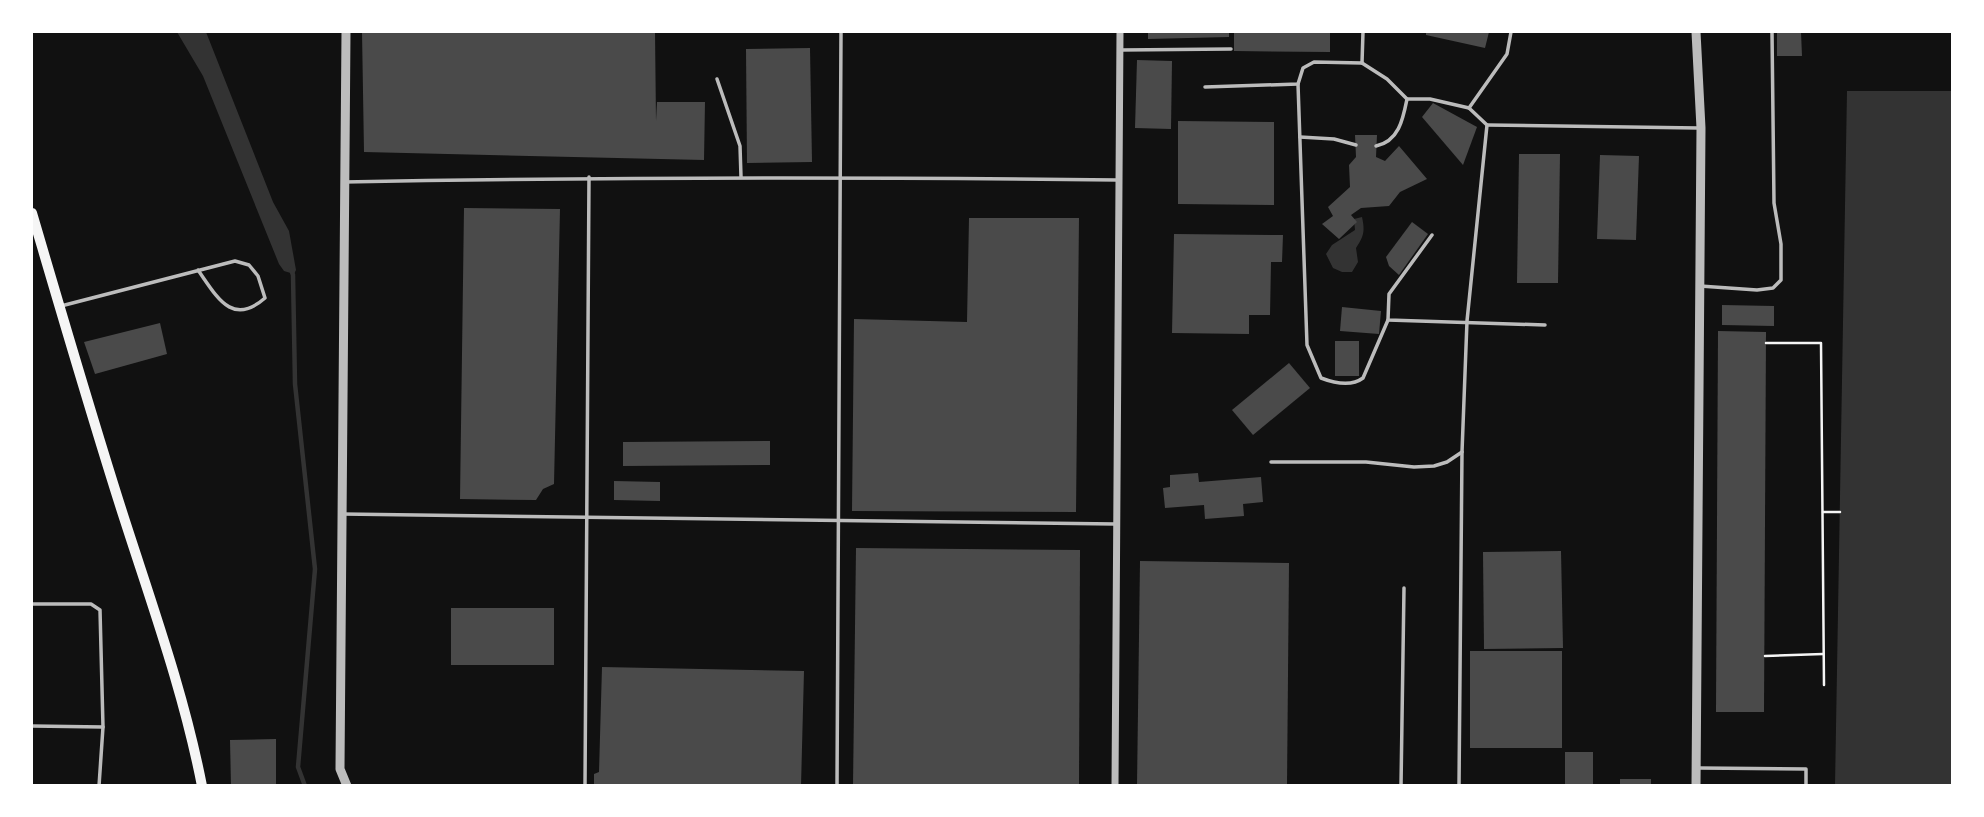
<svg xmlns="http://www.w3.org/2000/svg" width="1984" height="817" font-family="Karla,sans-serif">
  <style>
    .water { fill: #333 }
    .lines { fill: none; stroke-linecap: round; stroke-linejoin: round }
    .stream { stroke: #333; stroke-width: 4.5 }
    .building { fill: #4a4a4a }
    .path { stroke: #f5f5f5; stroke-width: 2.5 }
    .service { stroke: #bcbcbc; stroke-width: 3.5 }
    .minor { stroke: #bcbcbc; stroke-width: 7 }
    .tertiary { stroke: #bcbcbc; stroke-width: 9 }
    .secondary { stroke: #f5f5f5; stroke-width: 10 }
  </style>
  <rect width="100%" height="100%" fill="#111"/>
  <g class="water">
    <path d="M177,32H206L273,202L289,231L296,270L294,274L284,271L279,264L203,76Z"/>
    <path d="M1847,91H1952V785L1835,786Z"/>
    <path d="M1362,217C1365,231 1364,236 1356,248L1358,262L1352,272H1342L1333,268L1326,254L1332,245L1355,230L1354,219Z"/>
  </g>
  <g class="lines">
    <path class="stream" d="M291,269L293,275L295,384L315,569L298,767L305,786"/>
  </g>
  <g class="building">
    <path d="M362,32H655L656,121L657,102H705L704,160L364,152Z"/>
    <path d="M1148,32H1229V37L1148,39Z"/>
    <path d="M1234,32H1330V52L1234,51Z"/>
    <path d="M1426,32H1489L1485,48L1426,35Z"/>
    <path d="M1777,32H1801L1802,56H1777Z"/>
    <path d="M810,48L812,162L747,163L746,49Z"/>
    <path d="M1137,60L1172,61L1171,129L1135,128Z"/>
    <path d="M1433,103L1477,127L1463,165L1422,117Z"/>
    <path d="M1178,121L1274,122V205L1178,204Z"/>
    <path d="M1355,135H1377L1376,157L1385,161L1399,146L1427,179L1400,192L1389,206L1361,208L1351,215L1357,222L1339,239L1322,224L1333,216L1328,207L1350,187L1349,165L1356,157Z"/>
    <path d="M1519,154H1560L1558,283H1517Z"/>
    <path d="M1600,155L1639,156L1636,240L1597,239Z"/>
    <path d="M464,208L560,209L554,484L543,489L536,500L460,499Z"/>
    <path d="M969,218H1079L1076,512L852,511L854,319L967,322Z"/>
    <path d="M1412,222L1428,234L1399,275L1389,266L1386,257Z"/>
    <path d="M1174,234L1283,235L1282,262H1271L1270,315H1249V334L1172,333Z"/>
    <path d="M1722,305L1774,306V326L1722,325Z"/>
    <path d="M1342,307L1381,311L1379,334L1340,331Z"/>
    <path d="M160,323L167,354L95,374L84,342Z"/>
    <path d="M1718,331L1766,332L1764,712H1716Z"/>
    <rect x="1335" y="341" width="24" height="35"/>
    <path d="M1289,363L1310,388L1253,435L1232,410Z"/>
    <path d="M770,441V465L623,466V442Z"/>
    <path d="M1198,473L1199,482L1261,477L1263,502L1243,504L1244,516L1205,519L1204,505L1165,508L1163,488L1170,487V475Z"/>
    <path d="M614,481L660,482V501L614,500Z"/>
    <path d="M856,548L1080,550L1079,786H853Z"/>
    <path d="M1561,551L1563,648L1484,649L1483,552Z"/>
    <path d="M1140,561L1289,563L1287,786H1137Z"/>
    <rect x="451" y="608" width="103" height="57"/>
    <rect x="1470" y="651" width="92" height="97"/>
    <path d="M602,667L804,671L801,786H594V774L599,772Z"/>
    <path d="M276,739V786H231L230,740Z"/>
    <rect x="1565" y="752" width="28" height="34"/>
    <rect x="1620" y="779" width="31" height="7"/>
  </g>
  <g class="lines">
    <g class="path">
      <path d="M1766,343H1821L1824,685"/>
      <path d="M1823,512H1840"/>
      <path d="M1765,656L1823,654"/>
    </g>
    <g class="service">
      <path d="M1121,50L1231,49"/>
      <path d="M1362,63L1387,79L1407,99H1430L1469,108L1487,125L1467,321L1462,452L1459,786"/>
      <path d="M717,79L740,146L741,177"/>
      <path d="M1298,84L1307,345L1321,378C1334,383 1351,387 1363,378L1388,320"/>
      <path d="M1205,87L1298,84L1303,68L1314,62L1362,63L1363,32"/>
      <path d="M1469,108L1507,54L1511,32"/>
      <path d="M1487,125L1698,128"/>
      <path d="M1300,137L1334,139L1356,145"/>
      <path d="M1376,146C1399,141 1403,119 1407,99"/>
      <path d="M344,182C602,177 859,177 1117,180"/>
      <path d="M1432,235L1389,294L1388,320L1545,325"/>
      <path d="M1700,286L1757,290L1773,288L1781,280V244L1774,203L1772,32"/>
      <path d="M61,306L235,261L249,265L258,276L265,298C232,327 217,297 198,270"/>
      <path d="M1271,462H1366L1414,467L1434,466L1447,462L1462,452"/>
      <path d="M342,514L1115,524"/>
      <path d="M32,604H91L100,610L103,727L99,786"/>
      <path d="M32,726L103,727"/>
      <path d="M1699,768L1806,769V786"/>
      <path d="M585,786L589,177"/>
      <path d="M837,786L841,32"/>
      <path d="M1401,786L1404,588"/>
    </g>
    <path class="minor" d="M1115,786L1120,32"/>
    <g class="tertiary">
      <path d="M346,32L340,769L347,786"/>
      <path d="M1696,786L1701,128L1696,32"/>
    </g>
    <path class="secondary" d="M32,213C60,308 88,404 118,499C148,594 183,688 202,786"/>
  </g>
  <rect width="1984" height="817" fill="none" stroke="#ffffff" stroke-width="66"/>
</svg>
